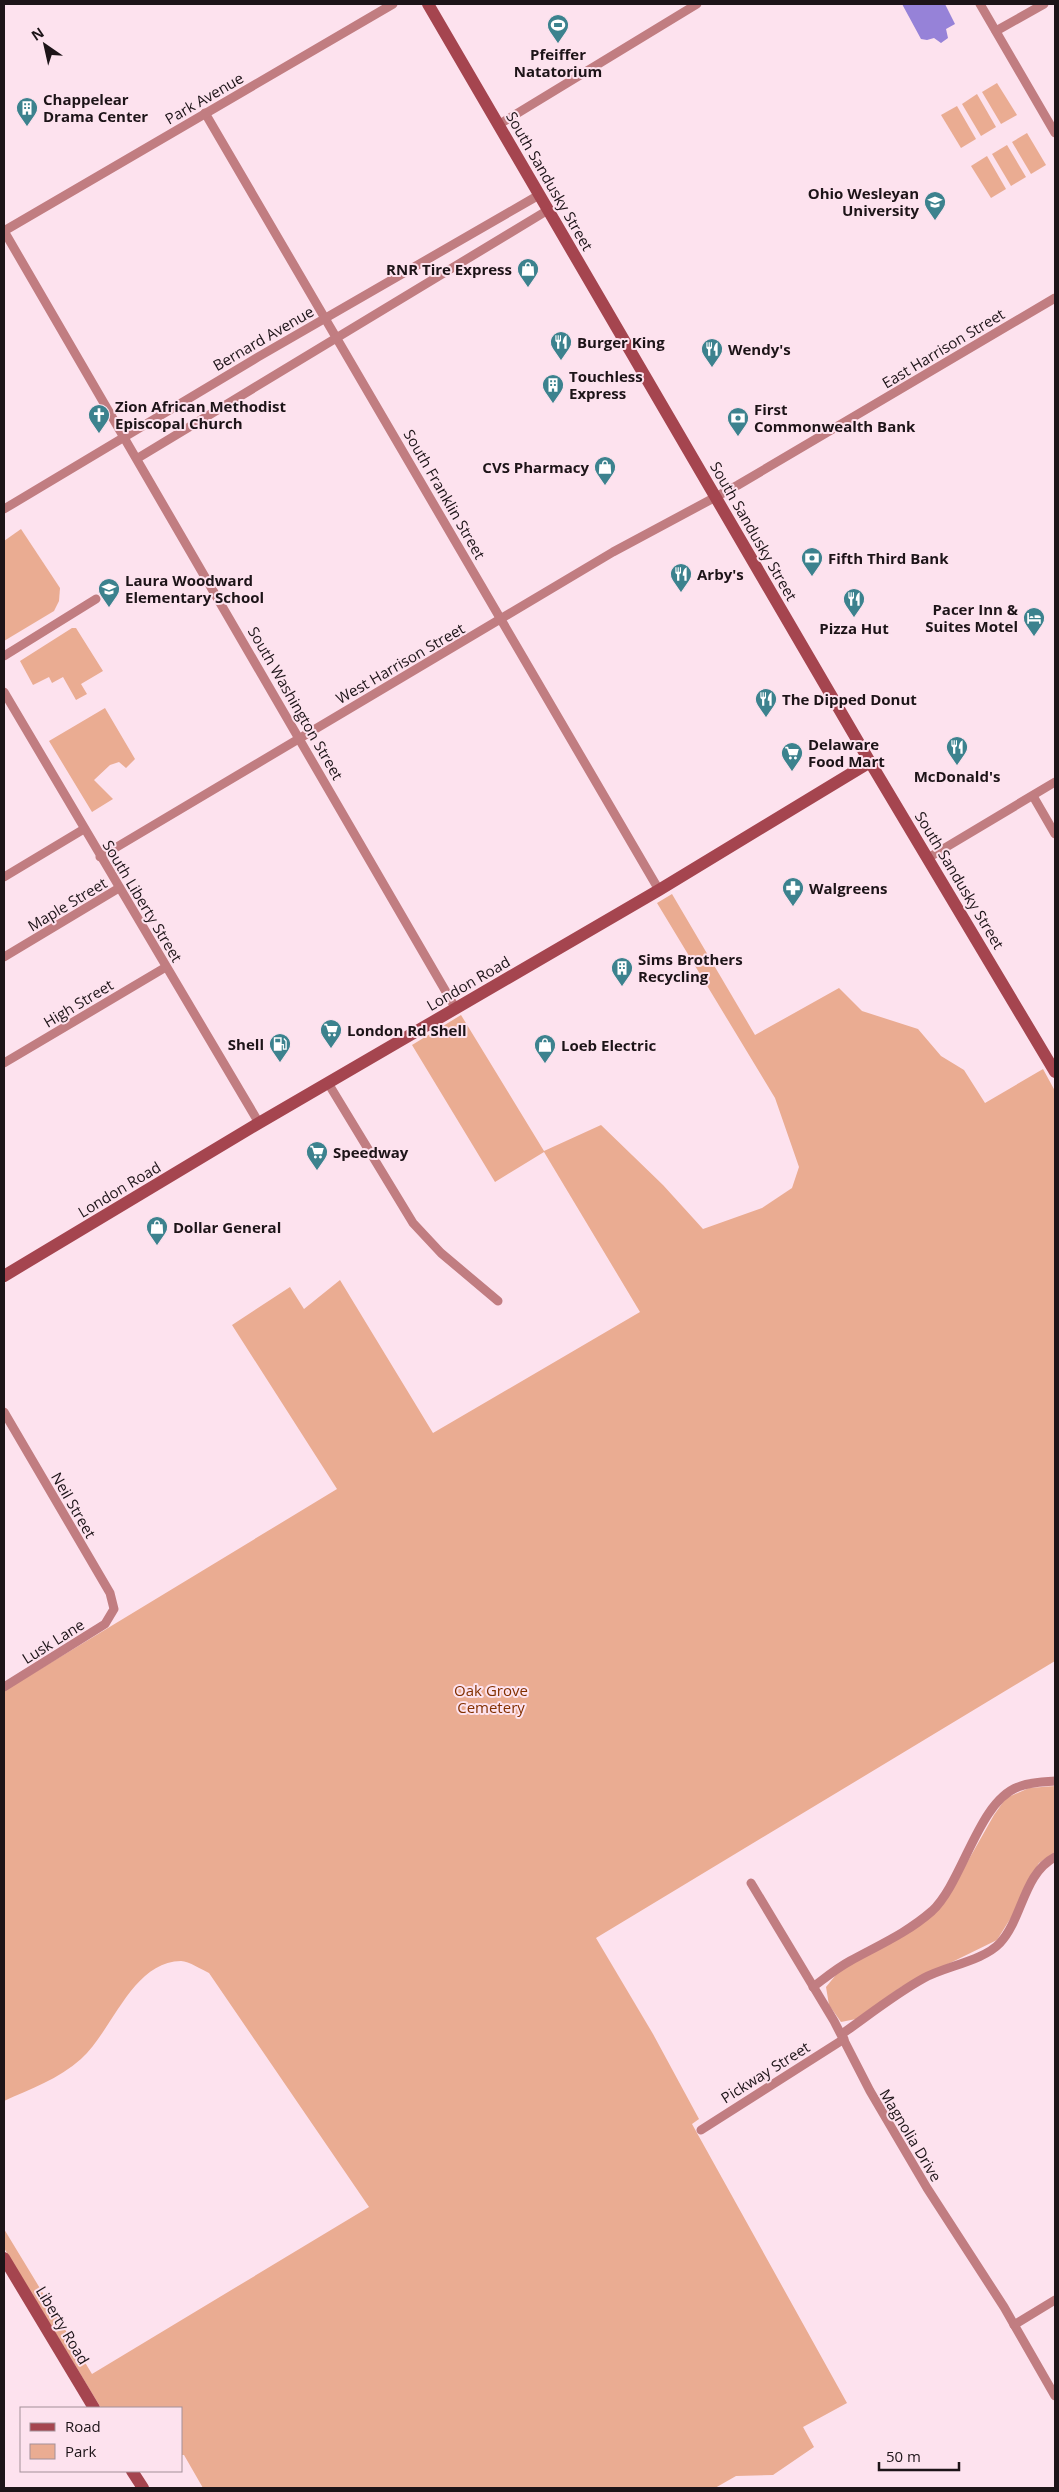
<svg xmlns="http://www.w3.org/2000/svg" width="1059" height="2492" font-family="'Open Sans',sans-serif">
  <style>
    .green { fill: #eaac92 }
    .water { fill: #9682d8 }
    .lines { fill: none; stroke-linecap: round; stroke-linejoin: round }
    .street { stroke: #c17d81; stroke-width: 9 }
    .secondary { stroke: #a5454f; stroke-width: 12 }
    .labels { text-anchor: middle; dominant-baseline: central; stroke-width: 4; stroke-linejoin: round; paint-order: stroke }
    .poi-label { font-size: 15px; font-weight: bold; fill: #1d1418; stroke: #fde2ee; text-anchor: start }
    .street-label { font-size: 15px; fill: #1d1418; stroke: #fde2ee }
    .park-label { font-size: 15px; fill: #823000; stroke: #fde2ee }
  </style>
  <rect width="100%" height="100%" fill="#fde2ee"/>
  <g class="green">
    <path d="M997,83L1017,115L1001,124L982,92Z"/>
    <path d="M977,94L996,127L981,136L962,104Z"/>
    <path d="M957,106L976,139L961,148L941,115Z"/>
    <path d="M1027,133L1046,165L1031,174L1012,142Z"/>
    <path d="M1007,145L1026,177L1011,186L992,154Z"/>
    <path d="M987,156L1006,189L991,198L971,166Z"/>
    <path d="M21,529L60,588L59,601L54,611L4,641V541Z"/>
    <path d="M72,628H76L103,671L81,684L87,694L76,700L63,677L52,683L49,677L33,685L20,661Z"/>
    <path d="M105,708L135,759L126,768L119,762L110,765L94,780L113,799L92,812L49,741Z"/>
    <path d="M672,894L755,1035L839,988L862,1011L918,1029L941,1056L964,1070L985,1103L1043,1069L1055,1091V1661L596,1938L653,2034L699,2119L692,2124L847,2403L803,2427L814,2447L773,2475L736,2476L715,2488H203L184,2455H181V2408H101L4,2248V2229L92,2374L369,2207L209,1973C202,1970 189,1961 181,1961C132,1962 113,2030 81,2059C59,2079 30,2089 4,2101V1691L337,1489L232,1325L290,1287L304,1309L340,1280L433,1433L640,1312L544,1152L495,1182L412,1045L461,1015L544,1151L601,1125L663,1185L703,1229L762,1208L792,1188L799,1167L775,1098L657,903Z"/>
    <path d="M1055,1786V1852L1039,1863L1026,1885L1012,1916L997,1940L901,1987L856,2019L841,2022L829,2005L826,1987L840,1970L907,1933L960,1875L994,1815L1006,1798L1029,1788Z"/>
  </g>
  <path class="water" d="M902,4H945L955,24L946,29L948,38L941,43L934,38L927,40L921,39Z"/>
  <g class="lines">
    <g class="street">
      <path d="M980,4L1055,133"/>
      <path d="M996,31L1044,4"/>
      <path d="M205,113L659,890"/>
      <path d="M498,125L697,4"/>
      <path d="M4,231L456,1009"/>
      <path d="M4,231L393,4"/>
      <path d="M138,458L548,210"/>
      <path d="M4,509L258,357L539,195"/>
      <path d="M4,656L96,599"/>
      <path d="M4,692L259,1123"/>
      <path d="M1033,796L1055,834"/>
      <path d="M100,857L613,552L738,485L1055,298"/>
      <path d="M928,858L1055,782"/>
      <path d="M4,877L84,829"/>
      <path d="M4,957L119,888"/>
      <path d="M4,1063L166,967"/>
      <path d="M328,1083L413,1223L441,1253L498,1301"/>
      <path d="M4,1412L110,1593L114,1609L105,1624L4,1687"/>
      <path d="M751,1883L834,2021L870,2091L927,2188L1004,2307L1055,2396"/>
      <path d="M813,1987C825,1978 837,1968 850,1961C879,1945 907,1933 932,1911C963,1882 978,1802 1018,1787C1029,1782 1043,1782 1055,1781"/>
      <path d="M842,2034C869,2015 895,1994 924,1978C946,1966 983,1961 1000,1943C1023,1918 1023,1874 1055,1857"/>
      <path d="M701,2130L844,2039"/>
      <path d="M1014,2325L1055,2300"/>
    </g>
    <g class="secondary">
      <path d="M428,4L870,762L1055,1072"/>
      <path d="M4,1276L259,1123L659,890L870,762"/>
      <path d="M4,2258L94,2408"/>
      <path d="M132,2471L143,2488"/>
    </g>
  </g>
  <defs>
    <g id="stadium-pin" transform="scale(1.125)"><path d="M0 17L-7.5 6A9.5 9.5 0 1 1 7.5 6Z" fill="#3c828e" stroke="#fde2ee"/><path d="M0-5a6.5 5 0 1 0 0 10a6.5 5 0 1 0 0-10ZM-3.5-1.8h7v3.6h-7Z" fill="#fff"/></g>
    <g id="building-pin" transform="scale(1.125)"><path d="M0 17L-7.5 6A9.5 9.5 0 1 1 7.5 6Z" fill="#3c828e" stroke="#fde2ee"/><path d="M-4-6H4V6H1V3H-1V6H-4ZM-2.5-4.3h1.7v1.8h-1.7ZM.8-4.3h1.7v1.8H.8ZM-2.5-1h1.7V.8h-1.7ZM.8-1h1.7V.8H.8Z" fill="#fff"/></g>
    <g id="university-pin" transform="scale(1.125)"><path d="M0 17L-7.5 6A9.5 9.5 0 1 1 7.5 6Z" fill="#3c828e" stroke="#fde2ee"/><path d="M0-5L7-2L0 1L-7-2ZM-4 1L0 2.5L4 1V4Q0 6-4 4Z" fill="#fff"/></g>
    <g id="shop-pin" transform="scale(1.125)"><path d="M0 17L-7.5 6A9.5 9.5 0 1 1 7.5 6Z" fill="#3c828e" stroke="#fde2ee"/><path d="M-5-2.5h2.3a2.7 3.5 0 0 1 5.4 0H5L5.5 6h-11ZM-1.5-2.5h3a1.5 2.3 0 0 0-3 0Z" fill="#fff"/></g>
    <g id="restaurant-pin" transform="scale(1.125)"><path d="M0 17L-7.5 6A9.5 9.5 0 1 1 7.5 6Z" fill="#3c828e" stroke="#fde2ee"/><path d="M-5-6h1v4h1v-4h1v4h1v-4h1v5L-1.5 .5V6h-2V.5L-5-1ZM5-6V6H3V1.5H1.5Q1.5-4 5-6Z" fill="#fff"/></g>
    <g id="church-pin" transform="scale(1.125)"><path d="M0 17L-7.5 6A9.5 9.5 0 1 1 7.5 6Z" fill="#3c828e" stroke="#fde2ee"/><path d="M-1.2-6h2.4v3.5h3.3v2.4h-3.3V6h-2.4V-.1h-3.3v-2.4h3.3Z" fill="#fff"/></g>
    <g id="bank-pin" transform="scale(1.125)"><path d="M0 17L-7.5 6A9.5 9.5 0 1 1 7.5 6Z" fill="#3c828e" stroke="#fde2ee"/><path d="M-6-4H6V4H-6ZM0-2.3a2.3 2.3 0 1 0 0 4.6a2.3 2.3 0 1 0 0-4.6Z" fill="#fff"/></g>
    <g id="school-pin" transform="scale(1.125)"><path d="M0 17L-7.5 6A9.5 9.5 0 1 1 7.5 6Z" fill="#3c828e" stroke="#fde2ee"/><path d="M0-5L7-2L0 1L-7-2ZM-4 1L0 2.5L4 1V4Q0 6-4 4Z" fill="#fff"/></g>
    <g id="hotel-pin" transform="scale(1.125)"><path d="M0 17L-7.5 6A9.5 9.5 0 1 1 7.5 6Z" fill="#3c828e" stroke="#fde2ee"/><path d="M-6-4.5h1.5V1H6V5H4.5V3h-9V5H-6ZM-4 0a1.8 1.8 0 1 1 3.6 0ZM.5 0V-2.5h3Q6-2.5 6 0Z" fill="#fff"/></g>
    <g id="supermarket-pin" transform="scale(1.125)"><path d="M0 17L-7.5 6A9.5 9.5 0 1 1 7.5 6Z" fill="#3c828e" stroke="#fde2ee"/><path d="M-6-5.5h2.5l.6 2H6L4.5 2H-2.5L-4.4-4H-6ZM-1.5 3.2a1.3 1.3 0 1 0 .1 0ZM3 3.2a1.3 1.3 0 1 0 .1 0Z" fill="#fff"/></g>
    <g id="pharmacy-pin" transform="scale(1.125)"><path d="M0 17L-7.5 6A9.5 9.5 0 1 1 7.5 6Z" fill="#3c828e" stroke="#fde2ee"/><path d="M-2-6h4v4h4v4h-4v4h-4v-4h-4v-4h4Z" fill="#fff"/></g>
    <g id="fuel-pin" transform="scale(1.125)"><path d="M0 17L-7.5 6A9.5 9.5 0 1 1 7.5 6Z" fill="#3c828e" stroke="#fde2ee"/><path d="M-5.5-6h7V0h2V4h1.3V-2.5L3-4.5l.8-.8L6-3V5H2.5V1h-1V6h-7ZM-4.2-4.7v3.2H.2V-4.7Z" fill="#fff"/></g>
  </defs>
  <g fill-rule="evenodd">
    <use href="#stadium-pin" x="558" y="25"/>
    <use href="#building-pin" x="27" y="108"/>
    <use href="#university-pin" x="935" y="202"/>
    <use href="#shop-pin" x="528" y="269"/>
    <use href="#restaurant-pin" x="561" y="342"/>
    <use href="#restaurant-pin" x="712" y="349"/>
    <use href="#building-pin" x="553" y="385"/>
    <use href="#church-pin" x="99" y="415"/>
    <use href="#bank-pin" x="738" y="418"/>
    <use href="#shop-pin" x="605" y="467"/>
    <use href="#bank-pin" x="812" y="558"/>
    <use href="#restaurant-pin" x="681" y="574"/>
    <use href="#school-pin" x="109" y="589"/>
    <use href="#restaurant-pin" x="854" y="599"/>
    <use href="#hotel-pin" x="1034" y="618"/>
    <use href="#restaurant-pin" x="766" y="699"/>
    <use href="#restaurant-pin" x="957" y="747"/>
    <use href="#supermarket-pin" x="792" y="753"/>
    <use href="#pharmacy-pin" x="793" y="888"/>
    <use href="#building-pin" x="622" y="968"/>
    <use href="#supermarket-pin" x="331" y="1030"/>
    <use href="#fuel-pin" x="280" y="1044"/>
    <use href="#shop-pin" x="545" y="1045"/>
    <use href="#supermarket-pin" x="317" y="1152"/>
    <use href="#shop-pin" x="157" y="1227"/>
  </g>
  <g class="labels">
    <g class="poi-label">
      <text x="558" y="54" text-anchor="middle">Pfeiffer<tspan x="558" dy="17">Natatorium</tspan></text>
      <text x="43" y="99">Chappelear<tspan x="43" dy="17">Drama Center</tspan></text>
      <text x="919" y="193" text-anchor="end">Ohio Wesleyan<tspan x="919" dy="17">University</tspan></text>
      <text x="512" y="269" text-anchor="end">RNR Tire Express</text>
      <text x="577" y="342">Burger King</text>
      <text x="728" y="349">Wendy's</text>
      <text x="569" y="376">Touchless<tspan x="569" dy="17">Express</tspan></text>
      <text x="115" y="406">Zion African Methodist<tspan x="115" dy="17">Episcopal Church</tspan></text>
      <text x="754" y="409">First<tspan x="754" dy="17">Commonwealth Bank</tspan></text>
      <text x="589" y="467" text-anchor="end">CVS Pharmacy</text>
      <text x="828" y="558">Fifth Third Bank</text>
      <text x="697" y="574">Arby's</text>
      <text x="125" y="580">Laura Woodward<tspan x="125" dy="17">Elementary School</tspan></text>
      <text x="1018" y="609" text-anchor="end">Pacer Inn &amp;<tspan x="1018" dy="17">Suites Motel</tspan></text>
      <text x="854" y="628" text-anchor="middle">Pizza Hut</text>
      <text x="782" y="699">The Dipped Donut</text>
      <text x="808" y="744">Delaware<tspan x="808" dy="17">Food Mart</tspan></text>
      <text x="957" y="776" text-anchor="middle">McDonald's</text>
      <text x="809" y="888">Walgreens</text>
      <text x="638" y="959">Sims Brothers<tspan x="638" dy="17">Recycling</tspan></text>
      <text x="347" y="1030">London Rd Shell</text>
      <text x="264" y="1044" text-anchor="end">Shell</text>
      <text x="561" y="1045">Loeb Electric</text>
      <text x="333" y="1152">Speedway</text>
      <text x="173" y="1227">Dollar General</text>
    </g>
    <g class="street-label">
      <text transform="translate(204 98) rotate(-30)">Park Avenue</text>
      <text transform="translate(550 181) rotate(60)">South Sandusky Street</text>
      <text transform="translate(263 338) rotate(-30)">Bernard Avenue</text>
      <text transform="translate(943 348) rotate(-31)">East Harrison Street</text>
      <text transform="translate(445 494) rotate(60)">South Franklin Street</text>
      <text transform="translate(754 531) rotate(60)">South Sandusky Street</text>
      <text transform="translate(400 663) rotate(-30)">West Harrison Street</text>
      <text transform="translate(296 703) rotate(60)">South Washington Street</text>
      <text transform="translate(960 880) rotate(59)">South Sandusky Street</text>
      <text transform="translate(143 901) rotate(59)">South Liberty Street</text>
      <text transform="translate(67 904) rotate(-31)">Maple Street</text>
      <text transform="translate(468 983) rotate(-30)">London Road</text>
      <text transform="translate(78 1003) rotate(-31)">High Street</text>
      <text transform="translate(119 1189) rotate(-31)">London Road</text>
      <text transform="translate(74 1505) rotate(60)">Neil Street</text>
      <text transform="translate(53 1641) rotate(-32)">Lusk Lane</text>
      <text transform="translate(765 2072) rotate(-32)">Pickway Street</text>
      <text transform="translate(911 2135) rotate(59)">Magnolia Drive</text>
      <text transform="translate(63 2325) rotate(59)">Liberty Road</text>
    </g>
    <g class="park-label">
      <text x="491" y="1690">Oak Grove<tspan x="491" dy="17">Cemetery</tspan></text>
    </g>
  </g>
  <rect width="1059" height="2492" fill="none" stroke="#1d1418" stroke-width="10"/>
  <rect x="20" y="2407" width="162" height="65" fill="#fde2ee" stroke="#a39098"/>
  <rect x="30" y="2423" width="25" height="8" fill="#a5454f" stroke="#a39098"/>
  <text x="65" y="2432" font-size="15" fill="#1d1418">Road</text>
  <rect x="30" y="2444" width="25" height="15" fill="#eaac92" stroke="#a39098"/>
  <text x="65" y="2457" font-size="15" fill="#1d1418">Park</text>
  <g transform="translate(45 45) rotate(326)" stroke="#fde2ee" stroke-width="4" paint-order="stroke">
  <path d="M0-4L9 19L0 12L-9 19Z" fill="#1d1418"/>
  <text y="-8" font-size="14" font-weight="bold" text-anchor="middle" fill="#1d1418">N</text>
  </g>
  <path d="M879 2462v8h80v-8" fill="none" stroke="#1d1418" stroke-width="2.5"/>
  <text x="886" y="2462" font-size="15" fill="#1d1418" stroke="#fde2ee" stroke-width="4" paint-order="stroke">50 m</text>
</svg>
